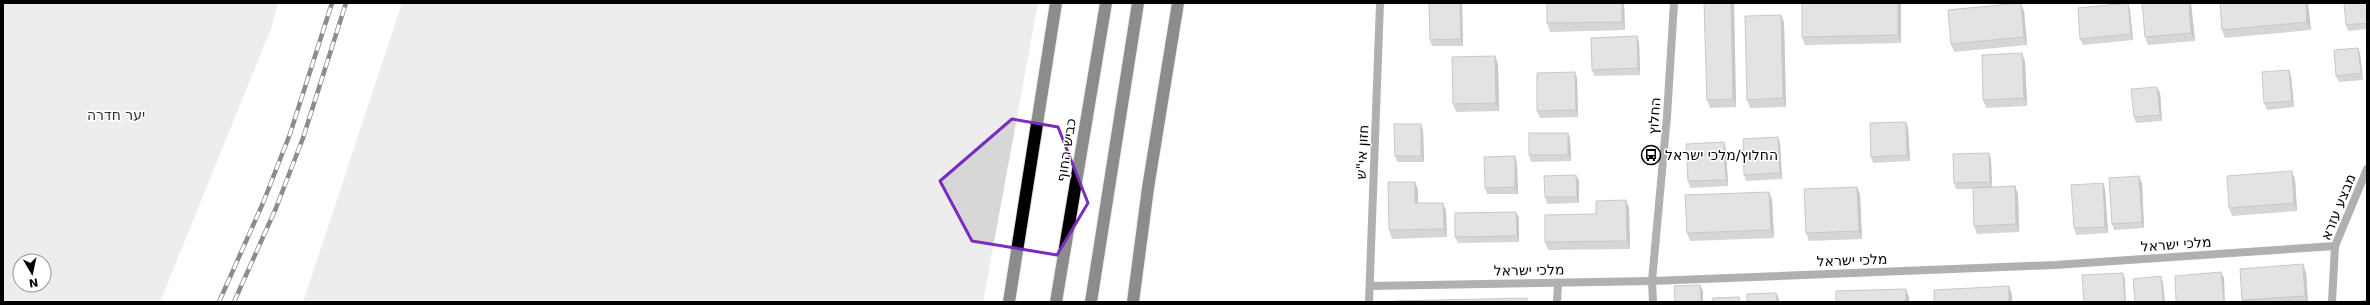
<svg xmlns="http://www.w3.org/2000/svg" width="2370" height="305" font-family="'DejaVu Sans',Heebo,sans-serif">
  <style>
    .green { fill: #d7d7d7; fill-rule: evenodd }
    .lines { fill: none; stroke-linecap: round; stroke-linejoin: round }
    .motorway-casing { stroke: #dbdbdb; stroke-width: 14 }
    .service { stroke: #505050; stroke-width: 8 }
    .minor { stroke: #505050; stroke-width: 8 }
    .tertiary { stroke: #505050; stroke-width: 8 }
    .motorway { stroke: #000; stroke-width: 12 }
    .rail-casing { stroke: #000; stroke-width: 4.5 }
    .rail { stroke: #fff; stroke-width: 3; stroke-dasharray: 9; stroke-linecap: butt }
    .wall { fill: #a5a5a5 }
    .shaded-wall { fill: #868686 }
    .building { fill: #c0c0c0; stroke: #868686 }
    .marked { fill: none; stroke: #7b2cbf; stroke-width: 3; stroke-linejoin: round }
    .labels { text-anchor: middle; dominant-baseline: central; stroke-width: 3; stroke-linejoin: round; paint-order: stroke }
    .park-label { font-size: 14px; fill: #2e2e2e; stroke: #fff }
    .street-label { font-size: 14px; fill: #000; stroke: #fff }
    .poi-label { font-size: 14px; fill: #000; stroke: #fff; text-anchor: start }
  </style>
  <rect width="100%" height="100%" fill="#fff"/>
  <g class="green">
    <path d="M3,3H278L272,26L160,302H3ZM20,261H44V285H20Z"/>
    <path d="M402,3H1038L983,302H303Z"/>
  </g>
  <g class="lines">
    <g class="motorway-casing">
      <g id="motorway">
        <path d="M1009,302L1056,3"/>
        <path d="M1056,302L1106,3"/>
        <path d="M1091,302L1138,3"/>
        <path d="M1133,302L1148,188L1178,3"/>
      </g>
    </g>
    <path class="service" d="M1557,302L1558,283"/>
    <g class="minor">
      <path d="M1371,286L1652,281L2055,265L2335,246"/>
      <path d="M1653,302L1652,281L1667,116L1674,3"/>
      <path d="M2332,302L2335,246L2367,169"/>
    </g>
    <path class="tertiary" d="M1369,302L1380,3"/>
    <use href="#motorway" class="motorway"/>
    <g class="rail-casing">
      <g id="rail">
        <path d="M219,302L263,203L290,134L332,3"/>
        <path d="M234,302L276,208L303,138L346,3"/>
      </g>
    </g>
    <use href="#rail" class="rail"/>
  </g>
  <g class="wall">
    <path d="M1429,3H1462L1463,46H1432L1430,40Z"/>
    <path d="M1547,3H1624L1625,30L1550,32L1547,23Z"/>
    <path d="M1704,3H1734L1736,107L1710,108L1707,100Z"/>
    <path d="M1901,3V43L1805,45L1802,37Z"/>
    <path d="M2191,3L2195,41L2148,45L2145,37Z"/>
    <path d="M2220,3H2308L2311,30L2225,38L2222,30Z"/>
    <path d="M2367,3V29L2348,31L2346,25Z"/>
    <path d="M2130,10L2133,40L2083,45L2080,39Z"/>
    <path d="M2024,11L2027,45L1954,52L1951,44Z"/>
    <path d="M1781,15L1784,23L1786,107L1750,108L1747,100Z"/>
    <path d="M1639,42L1640,75L1594,76L1592,70Z"/>
    <path d="M2358,48L2360,54L2363,80L2339,82L2336,76Z"/>
    <path d="M1495,56L1498,64L1499,111L1456,112L1453,104Z"/>
    <path d="M2025,61L2027,106L1986,108L1983,100Z"/>
    <path d="M2289,70L2291,76L2294,107L2267,110L2264,103Z"/>
    <path d="M1577,78L1578,117L1540,118L1537,111Z"/>
    <path d="M2160,93L2162,121L2136,123L2134,117Z"/>
    <path d="M1906,122L1908,128L1910,161L1873,163L1871,157Z"/>
    <path d="M1423,130L1424,162H1397L1395,156Z"/>
    <path d="M1568,133L1570,139L1571,161L1531,162L1529,155Z"/>
    <path d="M1778,137L1780,143L1782,179L1746,181L1744,175Z"/>
    <path d="M1724,142L1726,149L1728,186L1690,188L1688,181Z"/>
    <path d="M1989,153L1991,159L1992,187L2015,186L2018,194L2019,232L1977,234L1974,226L1973,189H1956L1954,183Z"/>
    <path d="M1517,163L1518,194H1487L1485,188Z"/>
    <path d="M1576,175L1579,181V203L1547,204L1545,197Z"/>
    <path d="M2295,180L2297,211L2232,216L2229,208Z"/>
    <path d="M1415,182L1418,190V203H1443L1446,211L1447,237L1392,239L1389,230Z"/>
    <path d="M2103,183L2105,189L2108,233L2076,235L2074,228Z"/>
    <path d="M2142,183L2144,228L2114,230L2112,224Z"/>
    <path d="M1857,187L1860,195L1862,239L1809,241L1806,233Z"/>
    <path d="M1769,192L1772,200L1774,238L1690,241L1687,233Z"/>
    <path d="M1629,208L1630,249L1548,250L1545,242L1596,214Z"/>
    <path d="M1516,212L1519,218V242L1458,243L1455,237Z"/>
    <path d="M2303,264L2306,273L2308,302H2242V300Z"/>
  </g>
  <g class="shaded-wall">
    <path d="M1460,3H1462L1463,46L1461,39Z"/>
    <path d="M1622,3H1624L1625,30L1622,22Z"/>
    <path d="M1731,3H1734L1736,107L1733,99Z"/>
    <path d="M1898,3H1901V43L1898,35Z"/>
    <path d="M2021,3L2024,11L2027,45L2024,37Z"/>
    <path d="M2128,3L2130,10L2133,40L2131,34Z"/>
    <path d="M2189,3H2191L2195,41L2191,33Z"/>
    <path d="M2306,3H2308L2311,30L2307,22Z"/>
    <path d="M1781,15L1784,23L1786,107L1783,98Z"/>
    <path d="M1637,36L1639,42L1640,75L1638,68Z"/>
    <path d="M2358,48L2360,54L2363,80L2361,73Z"/>
    <path d="M2022,53L2025,61L2027,106L2024,98Z"/>
    <path d="M1495,56L1498,64L1499,111L1496,103Z"/>
    <path d="M2289,70L2291,76L2294,107L2292,101Z"/>
    <path d="M1575,72L1577,78L1578,117L1576,110Z"/>
    <path d="M2157,87L2160,93L2162,121L2160,115Z"/>
    <path d="M1906,122L1908,128L1910,161L1907,155Z"/>
    <path d="M1421,124L1423,130L1424,162L1421,156Z"/>
    <path d="M1568,133L1570,139L1571,161L1568,155Z"/>
    <path d="M1778,137L1780,143L1782,179L1780,173Z"/>
    <path d="M1724,142L1726,149L1728,186L1726,180Z"/>
    <path d="M1989,153L1991,159L1992,188L1990,182Z"/>
    <path d="M1515,156L1517,163L1518,194L1515,187Z"/>
    <path d="M2292,171L2295,180L2297,211L2294,203Z"/>
    <path d="M1576,175L1579,181V203L1577,197Z"/>
    <path d="M2139,176L2142,183L2144,228L2142,222Z"/>
    <path d="M1415,182L1418,190V212L1415,203Z"/>
    <path d="M2103,183L2105,189L2108,233L2105,227Z"/>
    <path d="M2015,186L2018,194L2019,232L2016,224Z"/>
    <path d="M1857,187L1860,195L1862,239L1859,231Z"/>
    <path d="M1769,192L1772,200L1774,238L1771,230Z"/>
    <path d="M1626,200L1629,208L1630,249L1627,241Z"/>
    <path d="M1443,203L1446,211L1447,237L1444,229Z"/>
    <path d="M1516,212L1519,218V242L1517,236Z"/>
    <path d="M2303,264L2306,273L2308,302H2307L2305,296Z"/>
    <path d="M2221,272L2224,278L2225,302H2224Z"/>
    <path d="M2123,273L2125,279L2126,302H2125Z"/>
    <path d="M2161,276L2163,283L2165,302H2163Z"/>
    <path d="M1700,285L1703,291V302H1701Z"/>
    <path d="M2009,286L2012,295V302H2009Z"/>
    <path d="M1906,289L1909,297V302H1906Z"/>
    <path d="M1776,293L1779,299V302H1777Z"/>
  </g>
  <g class="building">
    <path d="M1429,3H1460L1461,39L1430,40Z"/>
    <path d="M1547,3H1622V22L1547,23Z"/>
    <path d="M1704,3H1731L1733,99L1707,100Z"/>
    <path d="M1802,3H1898V35L1802,37Z"/>
    <path d="M2021,3L2024,37L1951,44L1948,10Z"/>
    <path d="M2128,3L2131,34L2080,39L2078,8Z"/>
    <path d="M2142,3H2189L2191,33L2145,37Z"/>
    <path d="M2220,3H2306L2307,22L2222,30Z"/>
    <path d="M2344,3H2367V23L2346,25Z"/>
    <path d="M1781,15L1783,98L1747,100L1745,16Z"/>
    <path d="M1637,36L1638,68L1592,70L1591,38Z"/>
    <path d="M2358,48L2361,73L2336,76L2334,50Z"/>
    <path d="M2022,53L2024,98L1983,100L1982,55Z"/>
    <path d="M1495,56L1496,103L1453,104L1452,57Z"/>
    <path d="M2289,70L2292,101L2264,103L2262,72Z"/>
    <path d="M1575,72L1576,110L1537,111V73Z"/>
    <path d="M2157,87L2160,115L2134,117L2131,89Z"/>
    <path d="M1906,122L1907,155L1871,157L1870,123Z"/>
    <path d="M1394,124H1421V156H1395Z"/>
    <rect x="1529" y="133" width="39" height="22"/>
    <path d="M1778,137L1780,173L1744,175L1743,139Z"/>
    <path d="M1724,142L1726,180L1688,181L1686,144Z"/>
    <path d="M1989,153L1990,182L1954,183L1953,154Z"/>
    <path d="M1515,156V187L1485,188L1484,157Z"/>
    <path d="M2292,171L2294,203L2229,208L2227,176Z"/>
    <path d="M1576,175L1577,197H1545L1544,176Z"/>
    <path d="M2139,176L2142,222L2112,224L2109,178Z"/>
    <path d="M1388,182H1415V203H1443L1444,229L1389,230Z"/>
    <path d="M2103,183L2105,227L2074,228L2071,185Z"/>
    <path d="M2015,186L2016,224L1974,226L1973,188Z"/>
    <path d="M1857,187L1859,231L1806,233L1804,189Z"/>
    <path d="M1769,192L1771,230L1687,233L1685,195Z"/>
    <path d="M1626,200L1627,241L1545,242V215L1596,214V201Z"/>
    <path d="M1516,212L1517,236L1455,237V213Z"/>
    <path d="M2303,264L2305,296L2242,300L2240,269Z"/>
    <path d="M2221,272L2224,302H2176L2175,276Z"/>
    <path d="M2123,273L2125,302H2084L2082,275Z"/>
    <path d="M2161,276L2163,302H2135L2133,279Z"/>
    <path d="M1700,285L1701,302H1675L1674,286Z"/>
    <path d="M2009,286V302H1934V290Z"/>
    <path d="M1906,289V302H1836V291Z"/>
    <path d="M1776,293L1777,302H1747V294Z"/>
    <path d="M1739,297L1740,302H1713L1712,298Z"/>
    <path d="M1527,298V302H1396L1395,301Z"/>
    <path d="M2367,300V302H2360V301Z"/>
  </g>
  <path d="M0 0H2370V305H0ZM1012,119L1058,127L1088,203L1057,255L972,241L940,181Z" fill="#fff" fill-opacity=".55" fill-rule="evenodd"/>
  <path class="marked" d="M1012,119L1058,127L1088,203L1057,255L972,241L940,181Z"/>
  <defs>
    <g id="bus-ring" transform="scale(1)"><circle r="9.5" fill="#fff" stroke="#000" stroke-width="1.5"/><path d="M-5-6H5V4H4V6H2V4H-2V6H-4V4H-5ZM-3.5-4V0h7V-4ZM-3.5 1.2v1.5H-2V1.2ZM2 1.2v1.5H3.5V1.2Z" fill="#000"/></g>
  </defs>
  <g fill-rule="evenodd">
    <use href="#bus-ring" x="1651" y="155"/>
  </g>
  <g class="labels">
    <g class="park-label">
      <text x="116" y="115">יער חדרה</text>
    </g>
    <g class="street-label">
      <text transform="translate(1654 116) rotate(-86)">החלוץ</text>
      <text transform="translate(1066 150) rotate(-81)">כביש החוף</text>
      <text transform="translate(1362 152) rotate(-87)">חזון אי"ש</text>
      <text transform="translate(2338 207) rotate(-68)">מבצע עזרא</text>
      <text transform="translate(2176 244) rotate(-4)">מלכי ישראל</text>
      <text transform="translate(1852 260) rotate(-2)">מלכי ישראל</text>
      <text transform="translate(1529 270) rotate(-1)">מלכי ישראל</text>
    </g>
    <g class="poi-label">
      <text x="1665" y="155">החלוץ/מלכי ישראל</text>
    </g>
  </g>
  <rect width="2370" height="305" fill="none" stroke="#000000" stroke-width="8"/>
  <g transform="translate(32 273) rotate(171)"><circle r="19" fill="#ffffff" stroke="#999999"/>
  <path d="M0-3L7 15L0 10L-7 15Z" fill="#000000"/>
  <text y="-6" font-size="11" font-weight="bold" text-anchor="middle" fill="#000000">N</text>
  </g>
</svg>
